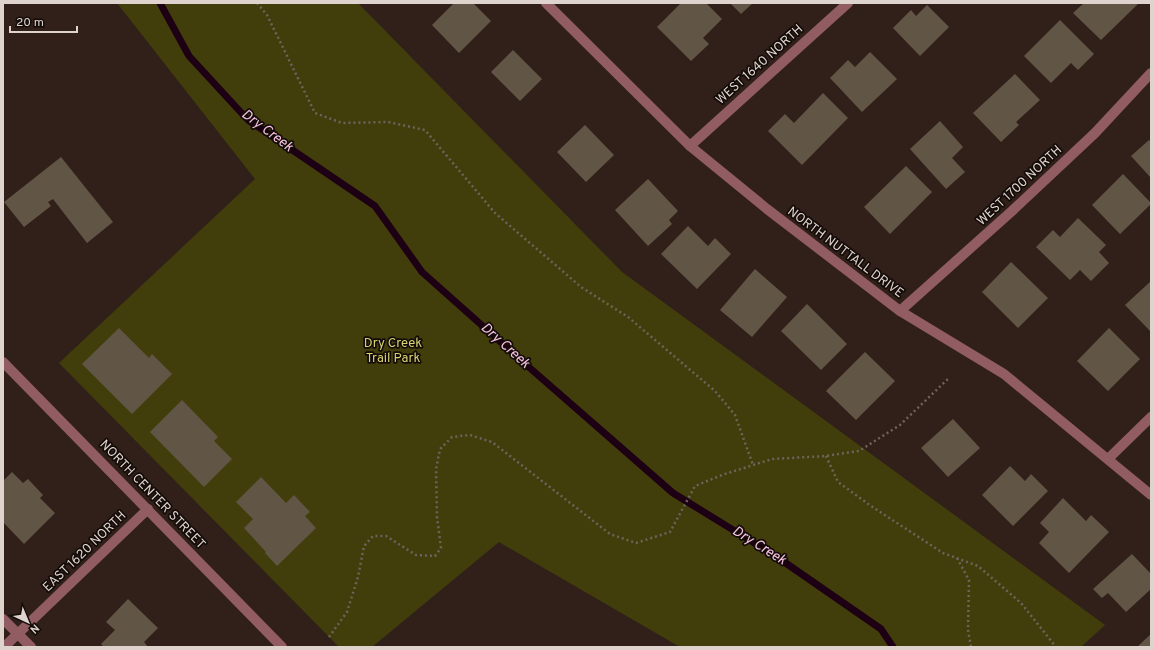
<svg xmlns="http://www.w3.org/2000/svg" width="1154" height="650" font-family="Overpass,sans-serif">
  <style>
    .green { fill: #413e0c }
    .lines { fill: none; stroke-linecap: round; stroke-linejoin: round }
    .stream { stroke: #1d0013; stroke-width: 7 }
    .building { fill: #615545 }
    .path { stroke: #71625c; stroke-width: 2.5; stroke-dasharray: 2 3; stroke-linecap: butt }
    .minor { stroke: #915d62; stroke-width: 10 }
    .labels { text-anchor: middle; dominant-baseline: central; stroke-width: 3.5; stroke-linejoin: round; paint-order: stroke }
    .street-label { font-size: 13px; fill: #dfd3ce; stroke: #140c09 }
    .park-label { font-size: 13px; fill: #d9d372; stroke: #140c09 }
    .water-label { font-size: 14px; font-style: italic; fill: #f8c3e2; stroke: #140c09 }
  </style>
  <rect width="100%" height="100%" fill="#312019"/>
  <path class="green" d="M117,3H358L622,272L1105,625L1081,647H680L499,542L372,647H339L59,363L255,179Z"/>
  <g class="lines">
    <path class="stream" d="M160,3L189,56L248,120L375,206L422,272L523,362L673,493L777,557L881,629L893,647"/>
  </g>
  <g class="building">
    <path d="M454,3H473L491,21L459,53L432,25Z"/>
    <path d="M681,3H706L722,19L703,38L709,44L691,61L657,27Z"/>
    <path d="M730,3H753L741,14Z"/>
    <path d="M1084,3H1139L1101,40L1073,13Z"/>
    <path d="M927,5L949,27L920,56L893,28L911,10L916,16Z"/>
    <path d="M1060,20L1094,54L1078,70L1071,63L1051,83L1024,56Z"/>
    <path d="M513,50L542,79L520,101L491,72Z"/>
    <path d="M870,52L897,79L862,112L830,78L848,60L855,67Z"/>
    <path d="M1015,74L1040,100L1016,122L1019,125L1001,142L973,113Z"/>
    <path d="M823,93L848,118L802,165L768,131L785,114L794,123Z"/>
    <path d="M940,121L963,147L952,158L965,172L946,189L910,149Z"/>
    <path d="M585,125L614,155L586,182L557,152Z"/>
    <path d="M1149,140L1151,142V178L1131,156Z"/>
    <path d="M61,157L113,222L87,243L53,199L48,202L51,206L24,227L4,202Z"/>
    <path d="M906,166L932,192L890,234L864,207Z"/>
    <path d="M1123,174L1151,203V204L1120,234L1092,205Z"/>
    <path d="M648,179L678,211L669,220L672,224L648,246L615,210Z"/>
    <path d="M1078,218L1106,245L1099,252L1109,263L1091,281L1080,270L1070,280L1036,247L1053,230L1060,237Z"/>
    <path d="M688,226L708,246L715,238L731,254L697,289L661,254Z"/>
    <path d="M1011,262L1048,298L1018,328L982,292Z"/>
    <path d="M755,269L787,297L752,337L720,310Z"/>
    <path d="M1151,281V332L1125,305Z"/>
    <path d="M807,304L847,344L821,370L781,331Z"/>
    <path d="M119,328L149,358L152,354L172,374L132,414L82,364Z"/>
    <path d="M1109,328L1140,359L1108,391L1077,361Z"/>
    <path d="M865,352L895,381L856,420L826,391Z"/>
    <path d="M182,400L218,437L214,441L232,459L204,487L150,432Z"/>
    <path d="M953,419L980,448L948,477L921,448Z"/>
    <path d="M1010,466L1025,481L1031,474L1048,491L1013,526L982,495Z"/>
    <path d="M12,472L23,483L28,479L43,495L40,498L55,513L24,544L3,522V481Z"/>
    <path d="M261,477L286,503L294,495L310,512L305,516L316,528L277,566L265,553L266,552L244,528L253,519L236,502Z"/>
    <path d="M1063,498L1086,521L1091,515L1109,532L1069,573L1039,543L1049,532L1040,523Z"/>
    <path d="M1132,554L1151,574V589L1126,612L1108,593L1102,598L1093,589Z"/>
    <path d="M128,599L158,628L144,642L148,647H104L101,644L115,630L106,622Z"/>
    <path d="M1151,634V647H1137Z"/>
  </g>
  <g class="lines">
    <g class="path">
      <path d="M257,3L267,15L315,113L342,123L388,122L425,130L495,213L581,287L628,317L715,391L735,415L753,465"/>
      <path d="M826,456L838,482L871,506L943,553L978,566L1021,603L1056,647"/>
      <path d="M957,558L969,580L968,630L971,647"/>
      <path d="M329,637L347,612L358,577L364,546L373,536H386L416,555L435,556L441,548L437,517L436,469L440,449L452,437L470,435L492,442L610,534L636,543L670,532L695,486L722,475L772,459L826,456L859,451L900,425L949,378"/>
    </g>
    <g class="minor">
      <path d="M546,3L690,146L767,209L900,311L1004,374L1151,495"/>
      <path d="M690,146L848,3"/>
      <path d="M900,311L1012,211L1095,133L1151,73"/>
      <path d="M3,362L282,647"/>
      <path d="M1108,459L1151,417"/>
      <path d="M3,619L31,647"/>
      <path d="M4,647L148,509"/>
    </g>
  </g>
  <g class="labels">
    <g class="street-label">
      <text transform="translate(760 65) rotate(-42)">WEST 1640 NORTH</text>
      <text transform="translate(1020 186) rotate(-43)">WEST 1700 NORTH</text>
      <text transform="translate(845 253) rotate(37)">NORTH NUTTALL DRIVE</text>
      <text transform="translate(152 495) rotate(46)">NORTH CENTER STREET</text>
      <text transform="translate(85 552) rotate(-44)">EAST 1620 NORTH</text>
    </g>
    <g class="park-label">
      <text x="393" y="344">Dry Creek<tspan x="393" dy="15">Trail Park</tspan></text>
    </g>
    <g class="water-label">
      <text transform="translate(267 131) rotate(37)">Dry Creek</text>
      <text transform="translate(505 346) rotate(42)">Dry Creek</text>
      <text transform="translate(759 546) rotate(32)">Dry Creek</text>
    </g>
  </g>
  <rect width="1154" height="650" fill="none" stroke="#dfd3ce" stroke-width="8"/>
  <g transform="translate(28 622) rotate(136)" stroke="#140c09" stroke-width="3" paint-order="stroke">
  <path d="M0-3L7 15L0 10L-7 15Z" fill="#dfd3ce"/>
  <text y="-6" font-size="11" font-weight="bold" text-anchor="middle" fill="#dfd3ce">N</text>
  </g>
  <path d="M10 26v6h67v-6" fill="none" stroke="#dfd3ce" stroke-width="2"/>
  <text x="16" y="26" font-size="12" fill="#dfd3ce" stroke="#140c09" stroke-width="3" paint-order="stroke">20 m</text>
</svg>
